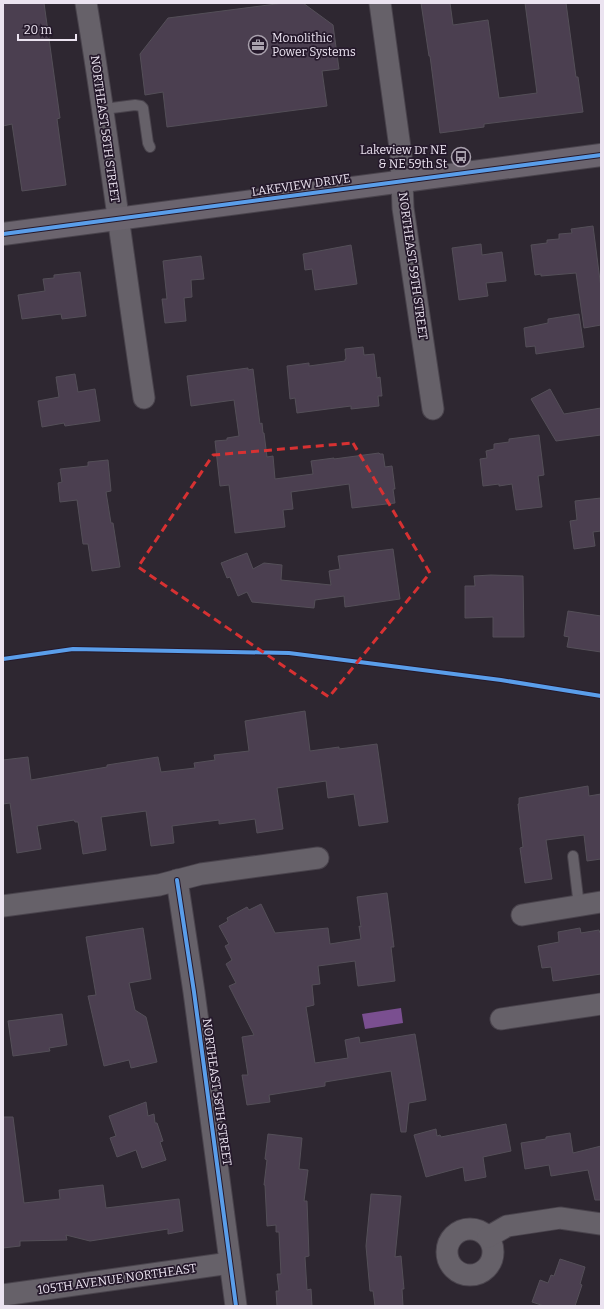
<svg xmlns="http://www.w3.org/2000/svg" width="604" height="1309" font-family="Bitter,serif">
  <style>
    .water { fill: #7a4f90 }
    .building { fill: #4b3f50; stroke: #544f58 }
    .lines { fill: none; stroke-linecap: round; stroke-linejoin: round }
    .lane-casing { stroke: #49434c; stroke-width: 12 }
    .street-casing { stroke: #49434c; stroke-width: 23 }
    .secondary-casing { stroke: #49434c; stroke-width: 24 }
    .lane { stroke: #666169; stroke-width: 10 }
    .street { stroke: #666169; stroke-width: 21 }
    .secondary { stroke: #6b646e; stroke-width: 22 }
    .cycleway-casing { stroke: #25192b; stroke-width: 6 }
    .cycleway { stroke: #5a9eea; stroke-width: 4 }
    .marked { fill: none; stroke: #d73132; stroke-width: 3; stroke-dasharray: 8 5; stroke-linejoin: round }
    .labels { text-anchor: middle; dominant-baseline: central; stroke-width: 3.5; stroke-linejoin: round; paint-order: stroke }
    .poi-label { font-size: 12px; fill: #ebe3f0; stroke: #25192b; text-anchor: start }
    .street-label { font-size: 12px; fill: #ebe3f0; stroke: #25192b }
  </style>
  <rect width="100%" height="100%" fill="#2e2731"/>
  <path class="water" d="M401,1008L403,1023L365,1029L362,1014Z"/>
  <g class="building">
    <path d="M3,3H44L60,118L57,119L66,185L22,191L12,124L3,126Z"/>
    <path d="M284,3H303L333,25L339,69L322,71L327,106L167,127L163,92L145,95L140,54L168,18Z"/>
    <path d="M421,3H450L453,25L488,20L499,98L537,93L525,3H566L576,77H578L583,112L484,124V127L440,133L430,56H429Z"/>
    <path d="M593,226L601,288V325L584,328L576,273L541,276V274L535,275L531,245L547,243V240L559,239V234L572,233L571,229Z"/>
    <path d="M481,244L482,255L502,252L506,281L486,283L488,296L459,300L452,248Z"/>
    <path d="M351,245L357,284L315,290L312,269L305,270L303,254Z"/>
    <path d="M201,256L204,279L191,280L192,297L184,298L186,321L165,323L162,299H167L163,261Z"/>
    <path d="M80,272L86,316L62,319L61,314L22,319L18,295L45,291L43,279L54,278V275Z"/>
    <path d="M579,314L584,347L536,354L535,346L526,347L524,328L548,323V319Z"/>
    <path d="M363,347L364,355L374,354L377,378L380,377L382,396H378L379,406L351,409V406L297,413L295,398L290,399L287,366L309,363V366L345,361V359H346L345,349Z"/>
    <path d="M248,368V370L253,369L260,424L262,423L263,433H264L267,457L273,456L275,479L313,474L311,461L334,458V459L379,453L380,454H383L385,467L392,466L395,489H393L395,503L352,508L349,484L291,492L293,509L283,510L285,527L235,533L229,485L220,486L215,441L227,440V438L239,436L234,400L191,406L187,376Z"/>
    <path d="M75,374L78,392L95,389L100,421L65,426L64,423L42,427L38,401L59,397L56,377Z"/>
    <path d="M550,389L564,414L601,408V435L556,441L531,399Z"/>
    <path d="M539,435L544,475L538,476L542,507L516,510L512,484L499,486V484L483,486L480,459L487,458L486,451L494,449V444L509,442V439Z"/>
    <path d="M108,460L111,491L106,492L111,523H113L120,567L92,571L88,544H83L77,500L60,502L58,483L62,482L60,469L88,466V462Z"/>
    <path d="M601,498V531L593,532L595,546L574,549L570,521L577,520L575,501Z"/>
    <path d="M393,549L400,599L345,607L344,596L315,600L314,608L252,602L247,592L238,596L230,577L227,578L221,563L247,553L253,569L264,563L282,565L281,580L331,585L329,571L340,569L338,556Z"/>
    <path d="M491,575L523,576L524,637H493V617L465,618V586H475L474,576Z"/>
    <path d="M568,611L601,616V652L567,647L569,637L564,636Z"/>
    <path d="M305,711L310,751L339,747V749L377,744L388,822L359,826L354,794L328,798L326,781L277,788L283,829L257,833L255,819L219,824V820L172,826L174,843L151,846L146,811L101,817L106,850L83,854L78,822H75L74,820L37,826L41,849L17,853L10,803L3,804V760L28,757L31,780L107,767V765L158,757L161,772L195,768L194,763L215,760L214,755L249,751L245,721Z"/>
    <path d="M588,786L589,796L601,794V859L587,861L584,835L546,840L552,879L525,883L520,848L523,847L518,804H519V798Z"/>
    <path d="M387,893L394,947H391L395,981L358,986L355,961L318,966L320,984L312,985L314,1005L306,1007L315,1063L348,1058L345,1040L359,1037L360,1043L415,1034L426,1100L409,1103L406,1132H401L391,1071L325,1082V1086L269,1095L270,1102L247,1105L242,1075H248L242,1037L254,1035L229,986L236,983L226,964L232,960L225,946L229,944L219,926L228,921L227,918L247,907L249,910L261,904L275,933L328,928L330,944L361,939L359,926L361,927L357,897Z"/>
    <path d="M143,928L151,979L129,983L135,1010L146,1017L157,1062L131,1068L129,1060L104,1066L88,996L96,995L86,937Z"/>
    <path d="M580,928L581,933L599,930L600,933H601V974L553,981L551,967L542,968L538,946L559,942L558,932Z"/>
    <path d="M62,1014L67,1045L49,1048L50,1051L13,1056L8,1021Z"/>
    <path d="M146,1102L148,1116L154,1114L155,1123H157L163,1141L160,1142L166,1160L142,1168L136,1150L117,1157L110,1138L116,1136L109,1116Z"/>
    <path d="M3,1117H13L24,1203L60,1199L59,1190L103,1185L106,1208L179,1199L183,1231L168,1234V1229L90,1241L66,1235L67,1240L20,1241V1246L3,1248Z"/>
    <path d="M506,1124L511,1151L483,1157L486,1177L465,1181L463,1167L426,1177L414,1135L436,1129L437,1136L440,1135L441,1137Z"/>
    <path d="M570,1133L573,1153L601,1146V1200H595L588,1170L551,1176L549,1165L525,1169L521,1143L546,1139V1137Z"/>
    <path d="M268,1134L302,1138L299,1169L308,1170L304,1201H307L309,1256L305,1257L307,1290L311,1289L312,1306H277L276,1291H279L277,1274H281L279,1232H276V1225L267,1226L265,1185H264L267,1160L265,1159Z"/>
    <path d="M371,1194L401,1196L395,1257L401,1256L404,1289H402L403,1306H375L373,1291H370L366,1246Z"/>
    <path d="M560,1259L585,1267L580,1284L582,1285L575,1306H544L532,1302L540,1280L548,1283L551,1275L554,1276Z"/>
  </g>
  <g class="lines">
    <g class="lane-casing">
      <g id="lane">
        <path d="M104,109L135,105L141,106L143,108L148,143L150,147"/>
        <path d="M573,856L579,906"/>
      </g>
    </g>
    <g class="street-casing">
      <g id="street">
        <path d="M86,3C108,134 124,266 144,398"/>
        <path d="M380,3L401,155L403,208L433,409"/>
        <path d="M177,880L194,992L236,1306"/>
        <path d="M3,906L159,885L201,874L318,858"/>
        <path d="M522,915L601,902"/>
        <path d="M501,1019L601,1004"/>
        <circle cx="470" cy="1252" r="23"/>
        <path d="M488,1237L507,1226L560,1218L601,1224"/>
        <path d="M3,1295L230,1263"/>
      </g>
    </g>
    <g class="secondary-casing">
      <path id="secondary" d="M3,234L601,155"/>
    </g>
    <use href="#lane" class="lane"/>
    <use href="#street" class="street"/>
    <use href="#secondary" class="secondary"/>
    <g class="cycleway-casing">
      <g id="cycleway">
        <path d="M3,234L601,155"/>
        <path d="M3,659L73,649L289,653L501,680L601,696"/>
        <path d="M177,880L194,992L236,1306"/>
      </g>
    </g>
    <use href="#cycleway" class="cycleway"/>
  </g>
  <path class="marked" d="M353,443L430,573L329,697L138,567L213,455Z"/>
  <defs>
    <g id="office-ring" transform="scale(1)"><circle r="9.5" fill="#25192b" stroke="#a9a1ad" stroke-width="1.5"/><path d="M-6-3h4V-5.5h4V-3h4V5H-6ZM-1-4.5V-3h2v-1.5ZM-6 0V1H6V0Z" fill="#a9a1ad"/></g>
    <g id="bus-ring" transform="scale(1)"><circle r="9.5" fill="#25192b" stroke="#a9a1ad" stroke-width="1.5"/><path d="M-5-6H5V4H4V6H2V4H-2V6H-4V4H-5ZM-3.5-4V0h7V-4ZM-3.5 1.2v1.5H-2V1.2ZM2 1.2v1.5H3.5V1.2Z" fill="#a9a1ad"/></g>
  </defs>
  <g fill-rule="evenodd">
    <use href="#office-ring" x="258" y="45"/>
    <use href="#bus-ring" x="461" y="157"/>
  </g>
  <g class="labels">
    <g class="poi-label">
      <text x="272" y="38">Monolithic<tspan x="272" dy="14">Power Systems</tspan></text>
      <text x="447" y="150" text-anchor="end">Lakeview Dr NE<tspan x="447" dy="14">&amp; NE 59th St</tspan></text>
    </g>
    <g class="street-label">
      <text transform="translate(105 129) rotate(82)">NORTHEAST 58TH STREET</text>
      <text transform="translate(301 185) rotate(-8)">LAKEVIEW DRIVE</text>
      <text transform="translate(413 266) rotate(82)">NORTHEAST 59TH STREET</text>
      <text transform="translate(217 1092) rotate(82)">NORTHEAST 58TH STREET</text>
      <text transform="translate(117 1279) rotate(-8)">105TH AVENUE NORTHEAST</text>
    </g>
  </g>
  <rect width="604" height="1309" fill="none" stroke="#ebe3f0" stroke-width="8"/>
  <path d="M18 34v6h58v-6" fill="none" stroke="#ebe3f0" stroke-width="2"/>
  <text x="24" y="34" font-size="12" fill="#ebe3f0" stroke="#25192b" stroke-width="3" paint-order="stroke">20 m</text>
</svg>
